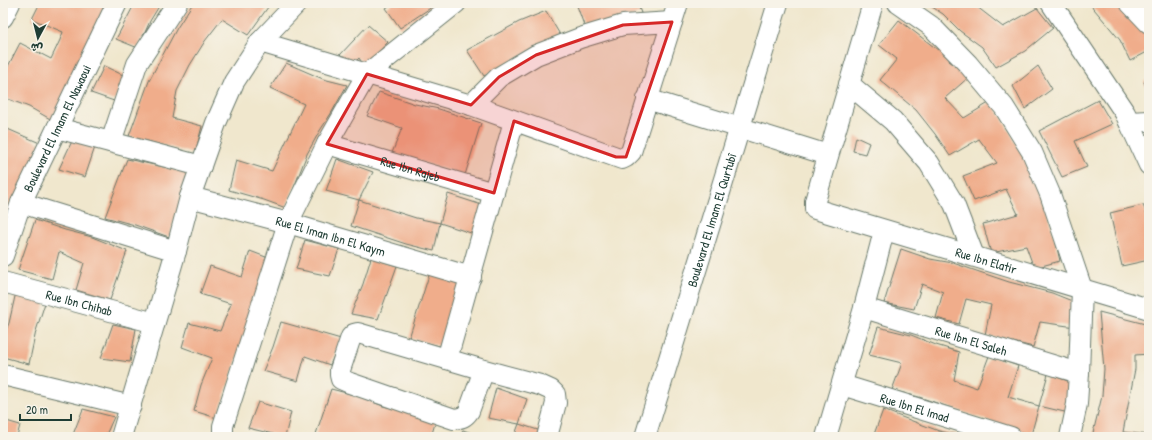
<svg xmlns="http://www.w3.org/2000/svg" width="1152" height="440" font-family="'Patrick Hand','Playpen Sans Arabic',sans-serif">
  <style>
    .building { fill: #f0ad8b }
    .lines { fill: none; stroke-linecap: round; stroke-linejoin: round }
    .minor-casing { stroke: #68786a; stroke-width: 22 }
    .minor { stroke: #fff; stroke-width: 20 }
    .marked { fill: #d62828; fill-opacity: 0.2; stroke: #d62828; stroke-width: 3; stroke-linejoin: round }
    .labels { text-anchor: middle; dominant-baseline: central; stroke-width: 3.5; stroke-linejoin: round; paint-order: stroke }
    .street-label { font-size: 13px; fill: #1f3d34; stroke: #f7f3e8 }
  </style>
  <rect width="100%" height="100%" fill="#f7f3e8"/>
  <filter id="ink" filterUnits="userSpaceOnUse"><feTurbulence type="fractalNoise" baseFrequency=".025" numOctaves="2"/><feDisplacementMap in="SourceGraphic" scale="8" xChannelSelector="R" yChannelSelector="G"/><feConvolveMatrix kernelMatrix="1 2 1 2 8 2 1 2 1" color-interpolation-filters="sRGB"/></filter>
  <filter id="wash" filterUnits="userSpaceOnUse"><feTurbulence type="fractalNoise" baseFrequency=".012" numOctaves="4" result="noise"/><feDisplacementMap in="SourceGraphic" scale="16" xChannelSelector="R" yChannelSelector="G"/><feGaussianBlur stdDeviation="0.9" result="paint"/><feColorMatrix in="noise" values="0 0 0 0 0 0 0 0 0 0 0 0 0 0 0 0 0 1.4 0 .05"/><feComposite in="paint" operator="in"/></filter>
  <g filter="url(#wash)">
    <rect width="100%" height="100%" fill="#f0e7cd"/>
    <g id="blocks">
      <g class="building">
        <path d="M40,3H107L52,120L29,107L3,97V76L20,43L51,59L60,40L63,32L32,19Z"/>
        <path d="M135,3H161L150,21L138,48L116,39Z"/>
        <path d="M193,3H271L248,35L222,19L205,41L190,65L177,91L172,118L202,126L195,154L129,136L149,81L177,28Z"/>
        <path d="M393,3H438L400,28L386,8Z"/>
        <path d="M576,3H637L641,13L612,23L585,28Z"/>
        <path d="M926,3H972L1003,27L1037,8L1053,28L1025,51L996,67L982,47L960,31L943,14Z"/>
        <path d="M1089,3H1121L1149,27V51L1130,61L1120,40Z"/>
        <path d="M546,11L562,38L535,49L484,76L467,50L519,22Z"/>
        <path d="M899,20L938,50L944,46L953,53L949,61L970,76L945,98L964,118L992,101L1037,180L1054,235L1060,261L1034,268L1026,246L991,253L983,224L1018,214L1006,189L974,201L963,176L997,163L979,139L950,156L935,134L916,110L880,80L897,59L879,45Z"/>
        <path d="M368,25L388,42L365,67L359,58L352,65L340,55Z"/>
        <path d="M286,63L323,79L347,85L332,112L319,132L307,154L286,208L264,200L229,190L236,160L272,171L304,104L270,88Z"/>
        <path d="M104,66L125,76L114,101L91,93Z"/>
        <path d="M1038,66L1052,89L1025,109L1013,86Z"/>
        <path d="M1149,78V92L1144,82Z"/>
        <path d="M379,92L415,104L439,109L481,123L465,175L392,153L402,128L367,116Z"/>
        <path d="M1098,100L1112,124L1075,141L1087,167L1062,177L1039,131Z"/>
        <path d="M3,127L42,144L3,230Z"/>
        <path d="M856,137L869,143L865,154L853,151Z"/>
        <path d="M73,139L95,147L85,177L59,169Z"/>
        <path d="M127,159L191,173L169,237L135,225L105,217Z"/>
        <path d="M337,159L373,172L359,200L416,218L440,223L434,251L406,244L351,226L359,200L326,191Z"/>
        <path d="M448,194L485,206L474,234L440,223Z"/>
        <path d="M1143,205L1149,219V260L1122,266L1110,213Z"/>
        <path d="M35,220L65,230L92,237L127,251L110,300L76,290L84,263L59,252L52,279L18,270Z"/>
        <path d="M305,240L339,249L330,276L296,269Z"/>
        <path d="M901,249L930,259L953,263L1009,282L1052,293L1072,301L1075,327L1040,322L1033,347L985,335L991,305L966,299L959,324L936,318L943,292L922,284L914,309L884,303Z"/>
        <path d="M250,251L271,259L217,418L194,411L201,385L212,358L182,347L189,323L220,331L231,304L200,294L210,266L242,277Z"/>
        <path d="M371,258L397,266L378,319L351,314L363,284Z"/>
        <path d="M430,272L465,284L443,347L409,338Z"/>
        <path d="M16,292L45,303L36,331L29,364L3,357V337L9,323Z"/>
        <path d="M1099,312L1149,325V354L1135,355V369L1123,432L1149,435V437H1092L1102,396L1104,369Z"/>
        <path d="M281,322L341,339L330,365L305,356L298,381L263,371L273,347Z"/>
        <path d="M113,324L136,329L130,362L101,358Z"/>
        <path d="M878,327L911,335L936,345L959,352L954,380L977,388L989,356L1018,366L1008,397L1039,406L1031,435L919,397L892,390L902,363L869,355Z"/>
        <path d="M1048,374L1068,381L1075,393L1073,414L1039,406Z"/>
        <path d="M496,388L527,399L519,424L488,418Z"/>
        <path d="M331,389L358,396L383,406L412,413L436,420L431,437H315Z"/>
        <path d="M258,402L291,412L285,437L248,428Z"/>
        <path d="M83,409L114,417L105,437H72Z"/>
        <path d="M883,410L939,431L968,437H873Z"/>
        <path d="M3,420L20,425L17,437H3Z"/>
        <path d="M519,424L541,431L540,437H514Z"/>
        <path d="M463,430L483,437H460Z"/>
      </g>
    </g>
  </g>
  <g filter="url(#ink)">
    <use href="#blocks" fill-opacity="0" stroke="#68786a" stroke-width="1"/>
    <g class="lines">
      <g class="minor-casing">
        <g id="minor">
          <path id="s1" d="M873,3L815,201V209L1149,309"/>
          <path d="M898,3L931,26L968,64L1004,107L1032,152L1050,194L1082,289L1079,373L1077,404L1070,437"/>
          <path d="M1051,3L1125,113L1149,165"/>
          <path d="M1130,3L1149,23"/>
          <path d="M3,17L10,3"/>
          <path d="M260,42L471,105L622,159L626,157L631,152L678,3"/>
          <path d="M849,84L893,121L929,163L954,204L974,256"/>
          <path d="M647,99L828,155"/>
          <path d="M471,105L499,77L536,55L580,38L623,25L672,22"/>
          <path d="M1129,122L1149,121"/>
          <path d="M57,128L201,166"/>
          <path d="M111,142L137,64L177,3"/>
          <path id="s2" d="M327,144L494,193"/>
          <path id="s3" d="M190,197L288,223L471,277"/>
          <path d="M21,203L176,251"/>
          <path id="s4" d="M3,256L21,203L117,3"/>
          <path id="s5" d="M3,282L155,323"/>
          <path id="s6" d="M864,308L1079,373"/>
          <path d="M447,359L514,121"/>
          <path d="M484,370L469,411C465,417 462,418 454,419L350,383L341,379L340,375V370L351,337L354,334L358,333L484,370L540,385L551,390L555,394L556,403L547,437"/>
          <path d="M3,375L131,406"/>
          <path id="s7" d="M842,385L1011,437"/>
          <path d="M121,437L176,251L190,197L216,123L234,82L260,42L297,3"/>
          <path d="M224,437L223,434V426L288,223L327,144L367,74L456,3"/>
          <path id="s8" d="M645,437L778,3"/>
          <path d="M826,437L864,308L884,231"/>
        </g>
      </g>
      <use href="#minor" class="minor"/>
    </g>
  </g>
  <path class="marked" d="M672,22L626,157H616L514,121L494,193L327,144L367,74L471,105L499,77L536,55L623,25Z"/>
  <g class="labels">
    <g class="street-label">
      <text stroke="none"><textPath href="#s4" startOffset="139">Boulevard El Imam El Nawaoui</textPath></text>
      <text stroke="none"><textPath href="#s2" startOffset="87">Rue Ibn Rajeb</textPath></text>
      <text stroke="none"><textPath href="#s8" startOffset="227">Boulevard El Imam El Qurtubî</textPath></text>
      <text stroke="none"><textPath href="#s3" startOffset="146">Rue El Iman Ibn El Kaym</textPath></text>
      <text stroke="none"><textPath href="#s1" startOffset="393">Rue Ibn Elatir</textPath></text>
      <text stroke="none"><textPath href="#s5" startOffset="79">Rue Ibn Chihab</textPath></text>
      <text stroke="none"><textPath href="#s6" startOffset="112">Rue Ibn El Saleh</textPath></text>
      <text stroke="none"><textPath href="#s7" startOffset="76">Rue Ibn El Imad</textPath></text>
    </g>
  </g>
  <rect width="1152" height="440" fill="none" stroke="#f7f3e8" stroke-width="16"/>
  <g transform="translate(38 38) rotate(187)" stroke="#f7f3e8" stroke-width="3" paint-order="stroke">
  <path d="M0-3L7 15L0 10L-7 15Z" fill="#1f3d34"/>
  <text y="-6" font-size="11" font-weight="bold" text-anchor="middle" fill="#1f3d34">ش</text>
  </g>
  <path d="M20 414v6h51v-6" fill="none" stroke="#1f3d34" stroke-width="2"/>
  <text x="26" y="414" font-size="12" fill="#1f3d34" stroke="#f7f3e8" stroke-width="3" paint-order="stroke">20 m</text>
</svg>
